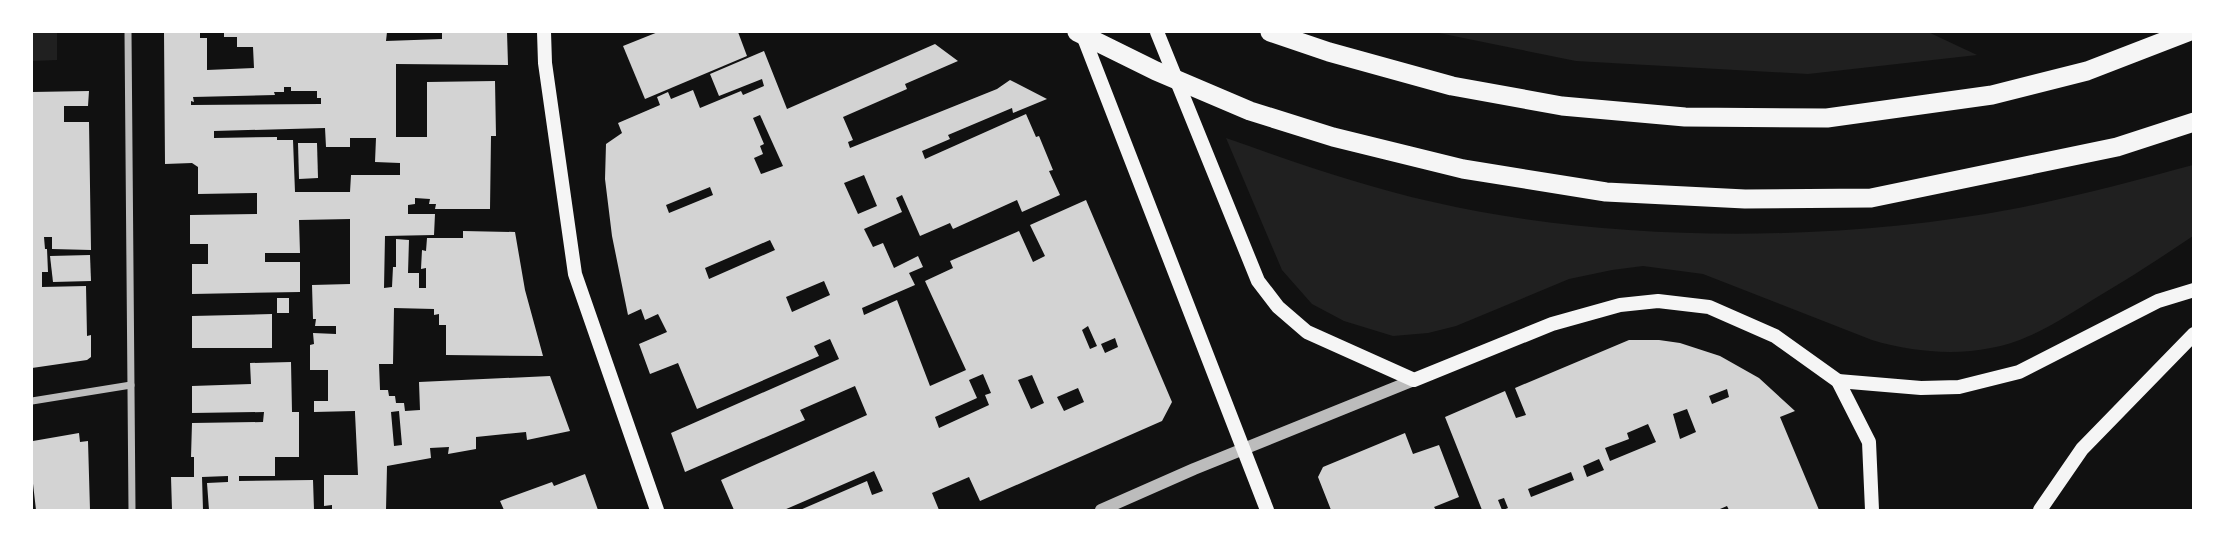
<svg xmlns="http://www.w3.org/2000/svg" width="2225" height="542" font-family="Barlow,sans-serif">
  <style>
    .green { fill: #202020 }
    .building { fill: #d3d3d3; fill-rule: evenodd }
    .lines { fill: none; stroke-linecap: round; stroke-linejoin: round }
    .minor { stroke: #bcbcbc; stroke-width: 7 }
    .tertiary { stroke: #bcbcbc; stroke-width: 12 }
    .secondary { stroke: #f5f5f5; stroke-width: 14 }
    .trunk { stroke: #f5f5f5; stroke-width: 19 }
  </style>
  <rect width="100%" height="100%" fill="#111"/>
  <g class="green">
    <path d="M32,32H57V60L32,61Z"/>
    <path d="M1434,32H1928L1977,55L1808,74L1576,61Z"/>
    <path d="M1226,138C1294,162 1362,186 1433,202C1611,243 1834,243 2013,209C2074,197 2134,181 2193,165V236C2162,257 2131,277 2099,296C2076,310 2054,325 2029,336C1981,358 1922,355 1872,340L1703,274L1643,266L1612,270L1569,279L1456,326L1428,333L1393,336L1344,321L1312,304L1282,270Z"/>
  </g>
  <g class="building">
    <path d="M164,32H200V38H207V70L254,68L253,47H237V37H224V32H387L386,41L442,39V32H507L508,65L396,64V137H427V82L495,81L496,136H491L490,209H435L436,204H429L430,199L415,198V204L408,205V214H435L434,235L385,236L384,288L392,287L393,267H396V239L409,240L408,273H419V288H426V268L421,269L422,250L426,251L427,238H463V231L515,232L525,290L543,356L446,355V325H439V314L434,315V309L394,308L393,364H379L380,390H388L389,396H395L396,403H404L405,411L420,410L419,382L550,376L570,431L527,440L526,432L476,437V449L448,454L449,447L430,448L431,458L387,466L386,510H332V505L324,506V475H358L355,413V411L314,412V401H328V370H310V345L314,344L313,333L336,334V326H315L316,319H313L312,285L350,284V219L299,220L300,253H265V262H300V292L192,294V264H208V244H190V215L257,214V193L198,194V167L192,163L165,164ZM284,87H291V91H317V98H321V104L191,105V101L194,102L193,97L275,95L274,92H284ZM325,128L326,147H350V138H376L375,162L400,163V175H351L350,192H295L293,140H277V137L214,138V131ZM399,411L402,445L394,446L391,412Z"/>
    <path d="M658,32H738L747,56L645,99L623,46Z"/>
    <path d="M935,44L958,61L905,84L907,89L843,117L853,140L848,142L850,148L997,89L1010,80L1047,99L1013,113L1012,108L948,135L950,139L922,151L925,159L1026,114L1036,137L1039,136L1053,170L1049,171L1060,195L1022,212L1017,200L953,229L950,223L920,236L902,195L896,198L902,212L864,229L873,247L883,243L894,268L918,256L923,267L909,273L915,285L862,308L864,315L897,300L930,386L966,370L925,281L953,268L950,261L1019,231L1033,262L1045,256L1030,225L1086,200L1172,402L1162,421L980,501L969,477L932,493L939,510H800L867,481L872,495L883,491L874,471L784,510H734L721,480L867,415L855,386L800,410L805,420L685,472L671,433L839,359L830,339L814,346L819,356L697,409L678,363L650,374L639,344L667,332L658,314L645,320L641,309L628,315L612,236L605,179L606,144L622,133L618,123L660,105L657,97L668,92L671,99L693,90L700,108L741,91L743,95L764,86L762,79L719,96L710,74L764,51L787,109ZM760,115L783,166L761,174L754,158L763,154L760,146L764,144L753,118ZM864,175L877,206L858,214L844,183ZM710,187L713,195L669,213L666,205ZM770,240L775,250L709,279L705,268ZM824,281L830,295L792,312L786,297ZM1088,326L1097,346L1090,349L1082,330ZM1115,338L1118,347L1105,353L1101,344ZM983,374L991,393L985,395L989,405L939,428L935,417L977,398L969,380ZM1032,375L1044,403L1031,409L1018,380ZM1078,388L1084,402L1064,411L1057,397Z"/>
    <path d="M89,91L88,106H64V122H89L91,250L52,249V237H44L45,249H47L48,272H42V287L86,286L87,336L91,335V357L87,360L32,368V332H33L32,92Z"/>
    <path d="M298,143H317L318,178L299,179Z"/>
    <path d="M90,255L91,281L53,282L50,256Z"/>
    <rect x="277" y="298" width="12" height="15"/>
    <path d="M272,314V348H192V316Z"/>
    <path d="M1629,340H1659L1680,343L1720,356L1759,378L1795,411L1780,417L1819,510H1729L1727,506L1720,509L1721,510H1503L1508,508L1504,498L1498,500L1502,510H1482L1445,417L1505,391L1516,418L1526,415L1515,388ZM1727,389L1729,397L1712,404L1709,396ZM1687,409L1696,432L1680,439L1673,414ZM1648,424L1656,442L1610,461L1605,448L1629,439L1627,433ZM1599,459L1604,470L1587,477L1583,466ZM1571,472L1574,480L1531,497L1528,489Z"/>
    <path d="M291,362L292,412H299V457H275V476H239V481L313,480L314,510H209L207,483L228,482V476L202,477L203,510H172L171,477H194V457H191L192,423L263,422L264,412L192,413V386L251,384L250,363Z"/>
    <path d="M79,433L80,442L88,441L90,510H36L32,475L33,441Z"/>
    <path d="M1405,433L1413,454L1439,445L1459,497L1434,507L1436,510H1331L1318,477L1323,467Z"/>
    <path d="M585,474L598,510H504L500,501L552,482L554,486Z"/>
  </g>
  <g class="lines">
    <g class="minor">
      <path d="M128,32L132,510"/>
      <path d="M32,401L131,385"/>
    </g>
    <path class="tertiary" d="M1101,510L1194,469L1414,380"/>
    <g class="secondary">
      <path d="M544,32L545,63L575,274L657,510"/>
      <path d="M1157,32L1258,281L1278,307L1307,332L1414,380L1552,324L1620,305L1658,301L1709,307L1775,336L1838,381L1869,442L1872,510"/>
      <path d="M1082,33L1267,510"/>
      <path d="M1838,381L1921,388L1959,387L2019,372L2158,301L2194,290"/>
      <path d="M2040,510L2082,449L2194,334"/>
    </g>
    <g class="trunk">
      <path d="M1077,32L1156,71L1250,111L1333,137L1463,169L1606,192L1745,199L1871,198L2117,147L2194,122"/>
      <path d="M1270,32L1329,52L1452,86L1562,106L1685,117L1827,118L1992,95L2087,71L2188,32"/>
    </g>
  </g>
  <rect width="2225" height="542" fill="none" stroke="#ffffff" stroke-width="66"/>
</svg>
